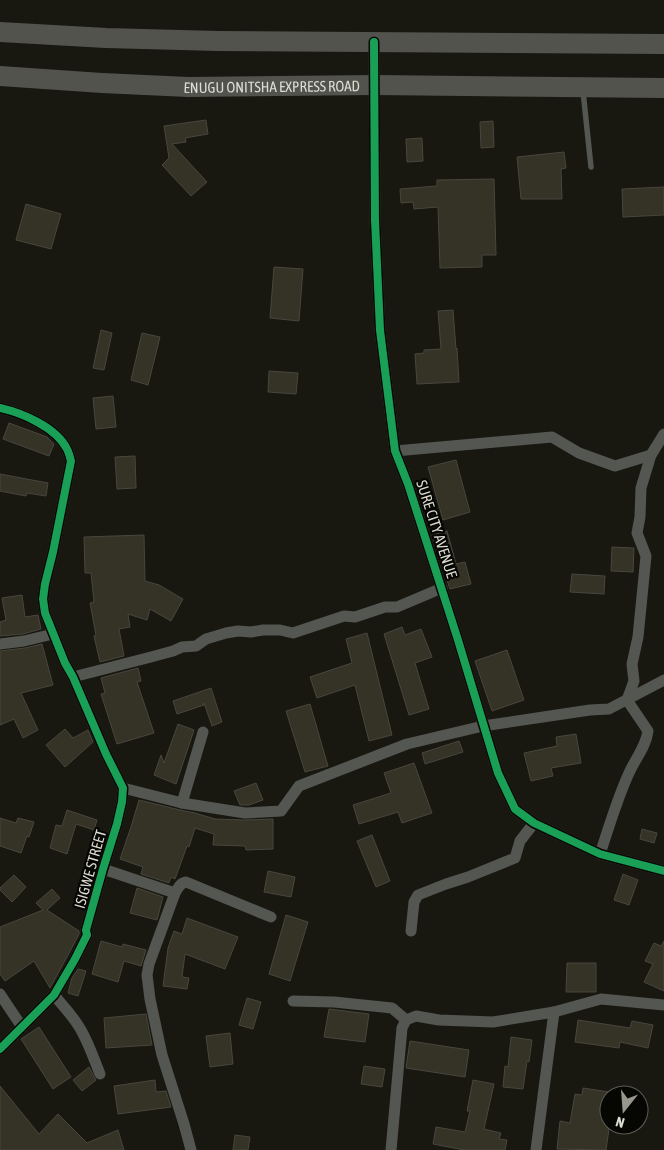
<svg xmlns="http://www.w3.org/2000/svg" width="664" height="1150" font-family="'Asap Condensed',sans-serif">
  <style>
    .building { fill: #353226; stroke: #48463f }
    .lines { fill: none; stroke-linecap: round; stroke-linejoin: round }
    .lane { stroke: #545652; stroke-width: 5.5 }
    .street { stroke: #545652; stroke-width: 11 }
    .highway { stroke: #52534c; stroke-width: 20 }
    .cycleway-casing { stroke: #060603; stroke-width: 11 }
    .cycleway { stroke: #1a9f57; stroke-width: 8 }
    .labels { text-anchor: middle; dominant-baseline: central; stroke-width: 4.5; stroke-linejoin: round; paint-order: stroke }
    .street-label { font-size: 15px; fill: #dcdcd2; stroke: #060603 }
  </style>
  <rect width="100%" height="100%" fill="#181810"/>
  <g class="building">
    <path d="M206,120L208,134L185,138L186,142L172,144L207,182L191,196L162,165L169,158L164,126Z"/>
    <path d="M493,121L494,147L481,148L480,122Z"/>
    <path d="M422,138L423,161L407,162L406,139Z"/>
    <path d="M564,152L566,168L561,169L562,199H521L517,157Z"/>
    <path d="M494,179L496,255H482V267L440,268L438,207L414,209L413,202L401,203L400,189L437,186V180Z"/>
    <path d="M664,187V215L623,217L622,189Z"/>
    <path d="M26,204L61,214L51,249L16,240Z"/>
    <path d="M274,267L303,269L299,321L270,318Z"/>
    <path d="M453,310L456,349L457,348L459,382L417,384L415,354L424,353V350L441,349L438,311Z"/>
    <path d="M101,330L112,333L104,370L93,368Z"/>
    <path d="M142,333L160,337L148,385L131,380Z"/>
    <path d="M269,371L298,373L296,394L268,392Z"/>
    <path d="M113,396L116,427L96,429L93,398Z"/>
    <path d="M9,423L47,437L54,444L49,456L3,439Z"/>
    <path d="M135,456L136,488L117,489L115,457Z"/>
    <path d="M456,460L470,512L443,520L428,467Z"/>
    <path d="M0,474L48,483L46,496L27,493L26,496L0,491Z"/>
    <path d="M447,531L456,564L465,562L471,584L450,589L432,535Z"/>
    <path d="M144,535L145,581L159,585L183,599L171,621L150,609L147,620L128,614L130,627L119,629L124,656L100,662L94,636L96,635L90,603L94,602L91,573H85L84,537Z"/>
    <path d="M612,547L634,548L633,572L611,571Z"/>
    <path d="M572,574L605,576L604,594L570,592Z"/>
    <path d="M22,595L25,617L38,615L41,629L23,634L0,636V622L6,620L2,598Z"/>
    <path d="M402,627L405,635L421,629L432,657L415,663L429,709L409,715L384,634Z"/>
    <path d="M367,633L392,735L369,741L355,685L317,698L310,677L352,663L346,639Z"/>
    <path d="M42,644L53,685L21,693L38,730L23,738L14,719L0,725V651L25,648Z"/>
    <path d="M507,650L524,700L492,711L475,661Z"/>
    <path d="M138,668L141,681L137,682L154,733L117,744L101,694L105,693L101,678Z"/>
    <path d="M211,688L222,722L212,726L204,703V705L177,714L173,701Z"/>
    <path d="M310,704L328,766L305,772L286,711Z"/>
    <path d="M178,724L194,730L176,784L154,775L161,755L164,763Z"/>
    <path d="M65,729L73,738L88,730L93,742L65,767L46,745Z"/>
    <path d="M576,734L581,763L551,768L553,776L531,781L524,753L557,746L556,737Z"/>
    <path d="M459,741L463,752L425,764L422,753Z"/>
    <path d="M414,763L432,813L402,823L398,812L359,824L353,805L391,793L384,773Z"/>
    <path d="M256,783L263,800L249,805H240L234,791Z"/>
    <path d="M139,800L180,810L195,813L215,819H214L245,820L273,819V849L246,850L245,846L213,845L214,834L195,828L189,847L187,846L175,879L171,877L169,883L141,874L143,867L120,859L131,827Z"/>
    <path d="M67,810L97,820L94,830L76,824L67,854L50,848L56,825L62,826Z"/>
    <path d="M0,818L16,823L18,818L34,822L29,837L27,836L21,853L0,846Z"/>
    <path d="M642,829L657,833L654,843L640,839Z"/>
    <path d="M372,835L390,881L376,887L357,841Z"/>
    <path d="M268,871L295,877L291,897L264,892Z"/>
    <path d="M623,874L638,880L629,905L614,900Z"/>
    <path d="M14,875L26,887L12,902L0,890V888Z"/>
    <path d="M137,888L163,897L157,920L130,913Z"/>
    <path d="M52,889L60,898L47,910L79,931V934L68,955L50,988L34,961L5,981L0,974V927L43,910L36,903Z"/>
    <path d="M286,915L308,922L290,981L269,974Z"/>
    <path d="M187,918L238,937L225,969L185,954L182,977L189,978L187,989L163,986L168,948L174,931L182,934Z"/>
    <path d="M101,941L122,947L123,944L146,950L141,966L124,961L118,982L92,974Z"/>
    <path d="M664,941V991L644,982L653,964L645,961L654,943L661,946Z"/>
    <path d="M567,963H596V992H566Z"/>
    <path d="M78,969L86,971L78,996L68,993L72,978Z"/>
    <path d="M247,998L261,1002L253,1029L239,1025Z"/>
    <path d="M329,1009L369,1014L365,1042L324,1037Z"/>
    <path d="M146,1014L152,1045L106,1048L104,1018Z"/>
    <path d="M578,1020L630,1028L632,1021L653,1025L648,1048L620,1042L619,1048L575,1042Z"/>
    <path d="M39,1027L71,1077L53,1089L21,1039Z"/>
    <path d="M230,1033L233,1064L210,1067L206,1036Z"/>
    <path d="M511,1037L532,1040L529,1062L527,1061L523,1089L503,1087L505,1066L508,1067Z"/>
    <path d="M410,1041L469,1050L465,1077L406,1068Z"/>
    <path d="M364,1066L385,1069L382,1087L361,1084Z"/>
    <path d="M89,1067L96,1080L82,1091L73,1080Z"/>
    <path d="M155,1080L156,1092L166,1091L171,1107L118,1114L114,1086Z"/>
    <path d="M473,1080L494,1084L484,1129L501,1133L499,1139L507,1140L505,1150H464L433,1144L436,1127L465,1132L470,1111H467Z"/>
    <path d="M0,1086L39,1134L58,1114L87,1143L118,1130L124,1150H0Z"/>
    <path d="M583,1088L609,1092V1129L606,1150L557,1149L560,1121L570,1123L575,1094L582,1095Z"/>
    <path d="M235,1135L250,1137L248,1150H233Z"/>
  </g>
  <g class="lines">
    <path class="lane" d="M583,91L591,167"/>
    <g class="street">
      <path d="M374,42L375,220L380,330L395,451L408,484L458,640L498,773L515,809L534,823L600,854L664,871"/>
      <path d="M0,408C22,413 56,427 67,449C69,453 70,457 71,461L53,552L45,584L43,599L45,613L65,663L73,677L106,754L123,788L122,802L117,824L103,869L86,930L87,935L75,959L54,995L0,1049"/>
      <path d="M395,451L552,437L579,453L615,466L651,455"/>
      <path d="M0,644L24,641L53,634"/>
      <path d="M73,677L151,657L173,651L182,647L196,646L206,639L226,633L238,631L251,632L263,630H280L293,633L344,616L355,617L385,607H397L442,588"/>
      <path d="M123,788L182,803L245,813L281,811L299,786L407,744L483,726L590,710L609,709L664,680"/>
      <path d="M182,803L203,732"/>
      <path d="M600,854C609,827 617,799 629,773C635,759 646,747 648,731L627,700L634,681L632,664L638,637L646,556L637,533L640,517L641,488L651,455L664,434"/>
      <path d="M103,869L175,893"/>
      <path d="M411,931L414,902L418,895L446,884L468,877L515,858L520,841L534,823"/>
      <path d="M0,994L22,1027"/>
      <path d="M54,995C63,1006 74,1017 81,1030C89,1044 94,1059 100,1074"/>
      <path d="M293,1001L334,1002L392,1008L406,1020"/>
      <path d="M191,1150L184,1124L162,1055L150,999L147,975L149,964L175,893C178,888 180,883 186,882L271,917"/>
      <path d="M391,1150L402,1028L406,1020L416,1016L439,1020L493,1022L554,1012L601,999L664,1005"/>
      <path d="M536,1150L554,1012"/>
    </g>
    <g class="highway">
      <path d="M0,32L106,38L218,41L664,44"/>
      <path id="s1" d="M0,76L102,83L188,87L375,85L664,88"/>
    </g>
    <g class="cycleway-casing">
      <g id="cycleway">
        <path d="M374,42L375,220L380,330L395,451L408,484L458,640L498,773L515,809L534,823L600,854L664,871"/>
        <path d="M0,408C22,413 56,427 67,449C69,453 70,457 71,461L53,552L45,584L43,599L45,613L65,663L73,677L106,754L123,788L122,802L117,824L103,869L86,930L87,935L75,959L54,995L0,1049"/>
      </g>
    </g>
    <use href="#cycleway" class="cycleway"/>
  </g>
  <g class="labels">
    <g class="street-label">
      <text stroke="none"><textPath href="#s1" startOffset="272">ENUGU ONITSHA EXPRESS ROAD</textPath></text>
      <text transform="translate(437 529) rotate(72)">SURE CITY AVENUE</text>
      <text transform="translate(90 869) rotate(-74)">ISIGWE STREET</text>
    </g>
  </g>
  <g transform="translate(624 1110) rotate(197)"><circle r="24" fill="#060603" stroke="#5c5c56"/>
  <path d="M0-4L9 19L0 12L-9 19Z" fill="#97978e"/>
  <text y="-8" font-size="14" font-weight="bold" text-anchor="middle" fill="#dcdcd2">N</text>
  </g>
</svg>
